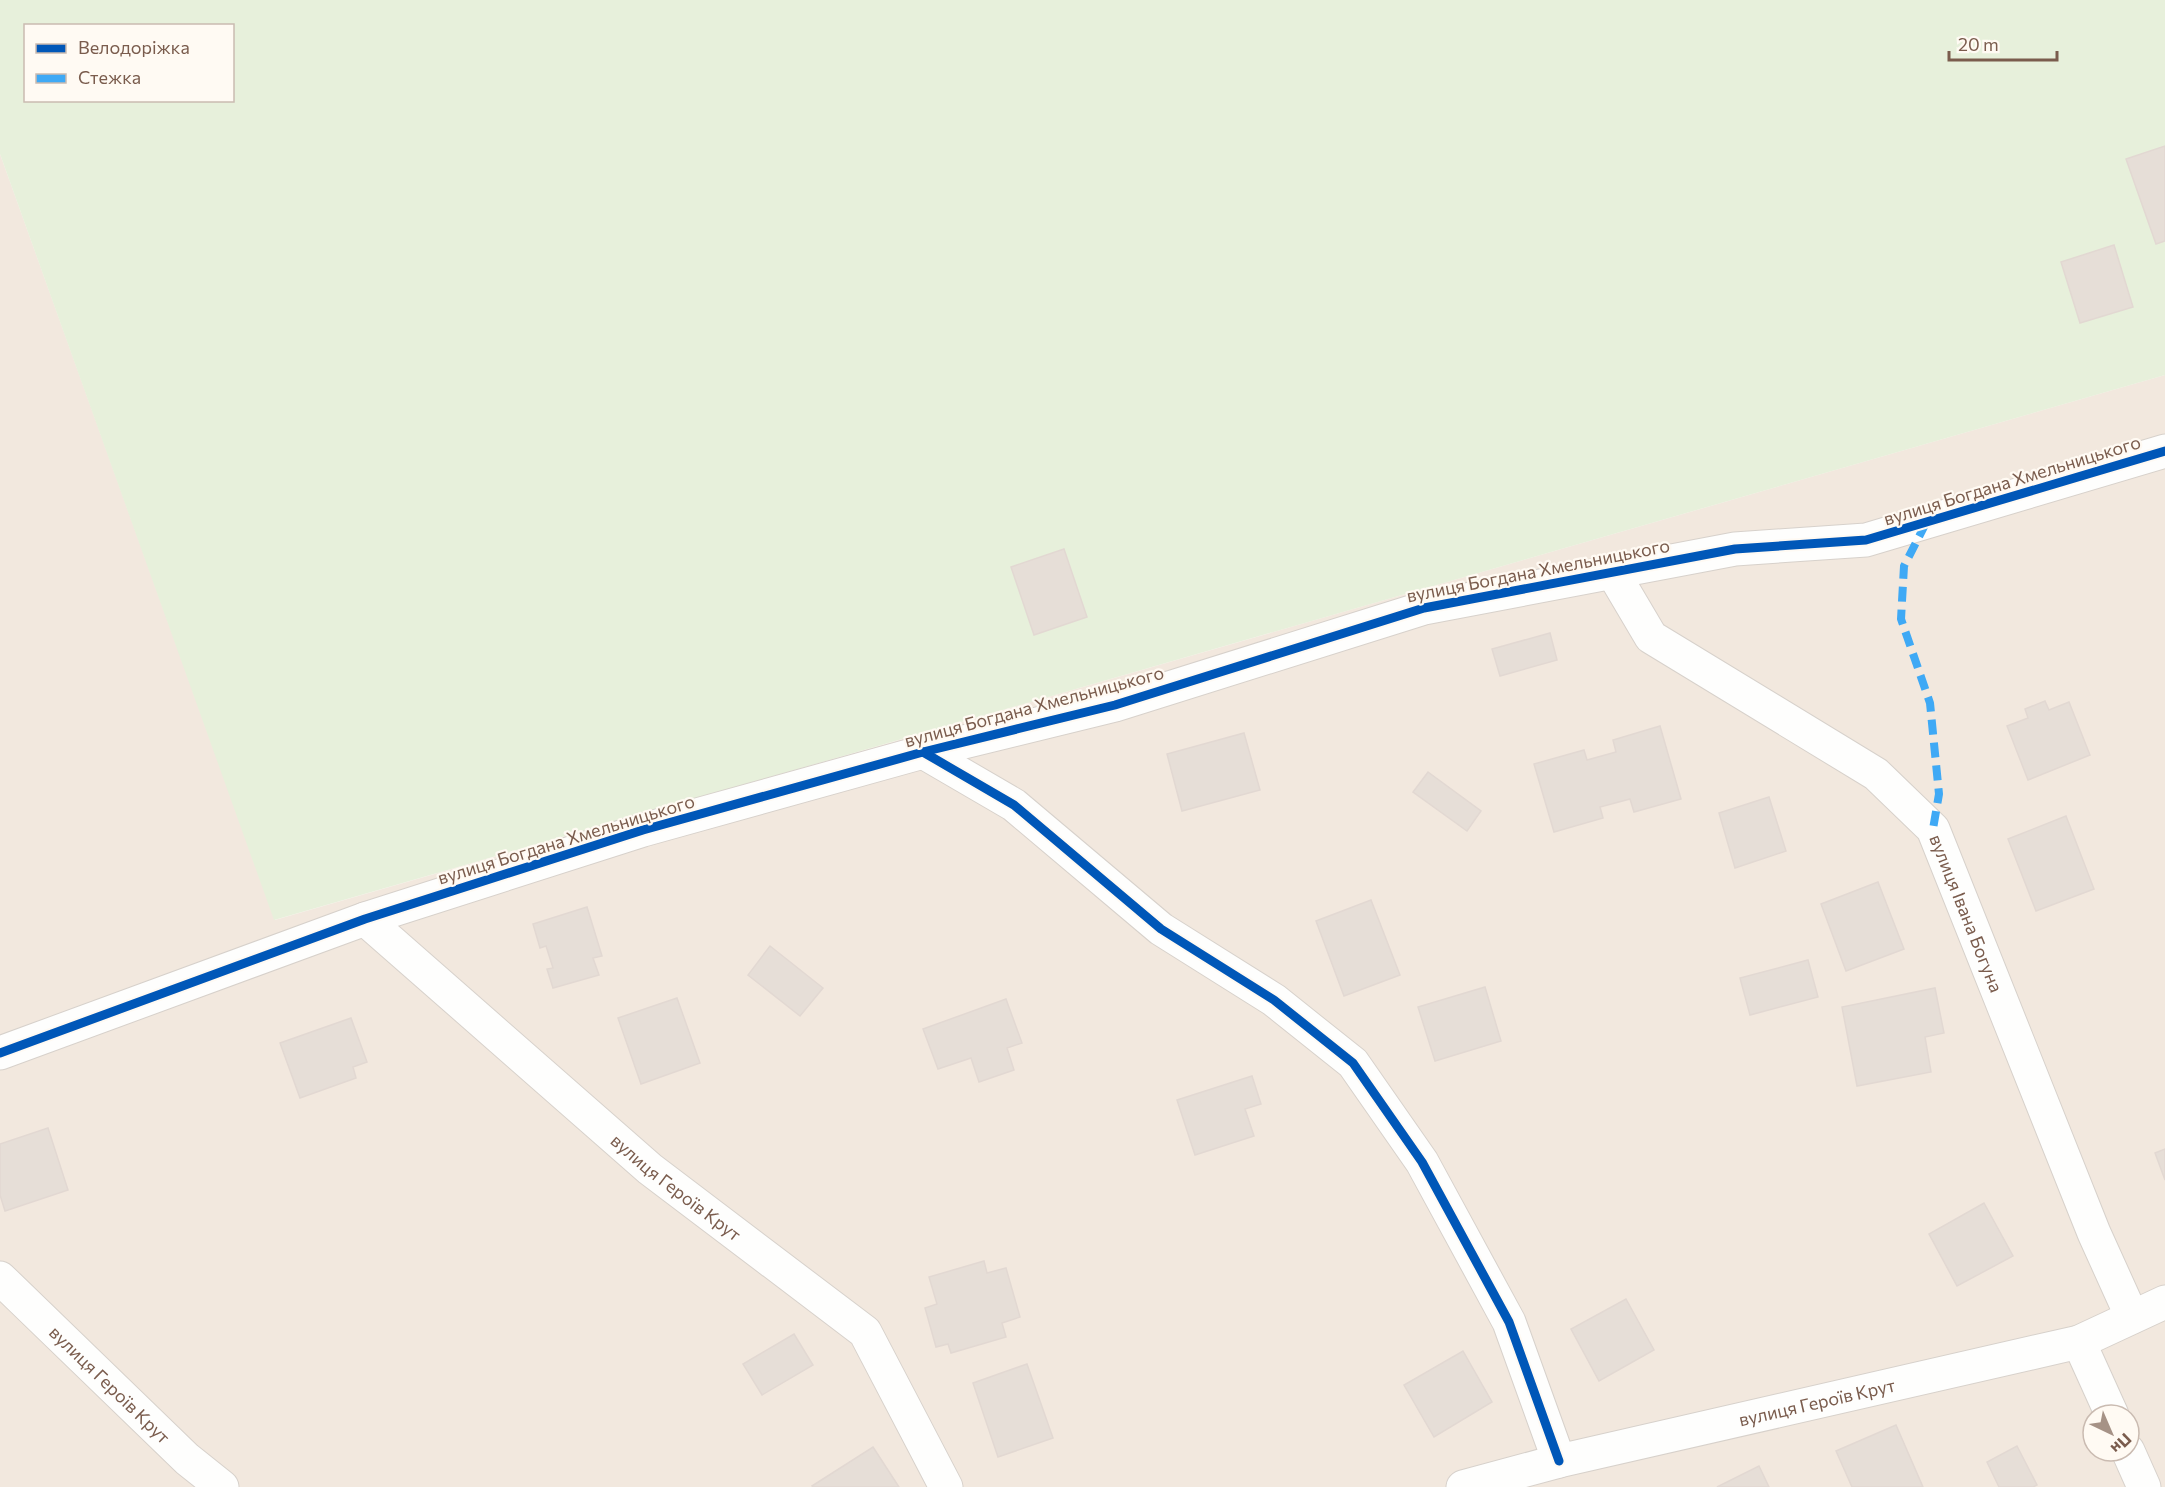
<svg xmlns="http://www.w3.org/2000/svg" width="2165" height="1487" font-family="Commissioner,sans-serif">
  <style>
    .residential { fill: #f2e8de; fill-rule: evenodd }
    .green { fill: #e7f0db; fill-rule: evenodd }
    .building { fill: #e6ded7; stroke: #e2d8d2; stroke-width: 1.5 }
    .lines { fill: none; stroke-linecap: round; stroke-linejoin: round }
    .minor-casing { stroke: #d7d1cb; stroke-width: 35 }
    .minor { stroke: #fefefd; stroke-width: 33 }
    .quiet { stroke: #3fa9f5; stroke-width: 8; stroke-dasharray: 15 8; stroke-linecap: butt }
    .cycleway-casing { stroke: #fffaf3; stroke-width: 13 }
    .cycleway { stroke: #0057b8; stroke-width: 9 }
    .labels { text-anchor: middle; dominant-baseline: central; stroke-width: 4.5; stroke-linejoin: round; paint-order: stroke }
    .street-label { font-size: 18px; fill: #7a5c4d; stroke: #fffaf3 }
  </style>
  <rect width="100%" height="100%" fill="#f9f5f0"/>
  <path class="residential" d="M0,154L275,920L2165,375V1487H0ZM2093,1415H2129V1451H2093Z"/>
  <path class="green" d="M0,0H2165V375L274,920L0,154ZM26,26H232V100H26Z"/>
  <g class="building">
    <path d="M2165,146V241L2156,244L2126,159Z"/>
    <path d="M2114,245L2133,307L2080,323L2061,262Z"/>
    <path d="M1064,549L1087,617L1034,635L1011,567Z"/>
    <path d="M1550,633L1557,660L1500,676L1492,649Z"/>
    <path d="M2045,701L2049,710L2069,702L2090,755L2028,780L2007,726L2028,718L2025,709Z"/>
    <path d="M1660,726L1681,799L1634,812L1630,799L1600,807L1603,818L1554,832L1534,764L1584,750L1587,760L1616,752L1613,740Z"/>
    <path d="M1244,733L1260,790L1182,811L1167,754Z"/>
    <path d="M1428,772L1481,811L1467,831L1413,792Z"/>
    <path d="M1769,797L1786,851L1735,868L1719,813Z"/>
    <path d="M2066,816L2094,889L2036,911L2008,839Z"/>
    <path d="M1878,882L1904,949L1846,971L1821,904Z"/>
    <path d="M1371,900L1400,975L1344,996L1316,921Z"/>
    <path d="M587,907L602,956L593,958L599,975L553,988L547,969L553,968L546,946L540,948L533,924Z"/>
    <path d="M770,946L823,988L800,1016L748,975Z"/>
    <path d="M1808,960L1818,997L1750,1015L1740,978Z"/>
    <path d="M1485,987L1501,1041L1435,1061L1418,1007Z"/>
    <path d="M1935,988L1944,1033L1925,1037L1931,1072L1857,1086L1842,1007Z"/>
    <path d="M677,998L700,1063L641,1084L618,1018Z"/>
    <path d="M1006,999L1022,1043L1007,1048L1014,1070L979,1082L971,1058L938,1069L923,1029Z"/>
    <path d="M351,1018L367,1062L353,1067L356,1078L300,1098L280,1043Z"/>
    <path d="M1252,1076L1261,1104L1245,1109L1254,1136L1195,1155L1177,1100Z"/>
    <path d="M48,1128L68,1190L5,1211L0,1195V1144Z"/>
    <path d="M2165,1149V1180L2155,1153Z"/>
    <path d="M1984,1203L2013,1256L1957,1286L1929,1234Z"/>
    <path d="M984,1261L987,1273L1006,1268L1020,1317L1002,1323L1006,1337L951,1353L948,1344L936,1347L925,1308L937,1304L929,1277Z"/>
    <path d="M1626,1299L1654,1350L1599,1381L1571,1329Z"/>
    <path d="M794,1334L813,1365L762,1395L743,1364Z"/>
    <path d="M1463,1351L1492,1402L1434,1437L1404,1385Z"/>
    <path d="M1027,1364L1053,1438L998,1457L973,1383Z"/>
    <path d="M1896,1425L1923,1487H1852L1836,1451Z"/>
    <path d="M2017,1446L2037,1485L2033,1487H1999L1987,1462Z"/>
    <path d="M873,1447L899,1487H813L812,1486Z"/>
    <path d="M1759,1466L1769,1487H1717Z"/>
  </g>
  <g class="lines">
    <g class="minor-casing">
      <g id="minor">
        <path id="s1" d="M1612,571L1651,637L1876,774L1933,829L2094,1233L2132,1317"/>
        <path d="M923,752L1014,805L1161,929L1274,1000L1353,1063L1422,1162L1509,1322L1559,1461"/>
        <path id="s2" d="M365,919L650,1169L865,1332L946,1487"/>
        <path d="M0,1053L365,919L643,830L923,752L1115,705L1424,608L1735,549L1866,540L2165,451"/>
        <path id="s3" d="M0,1278L187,1459L222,1487"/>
        <path d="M2079,1342L2112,1415"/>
        <path d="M2128,1451L2144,1487"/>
        <path id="s4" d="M1463,1487L1559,1461L2079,1342L2165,1302"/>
      </g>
    </g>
    <use href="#minor" class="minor"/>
    <path class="quiet" d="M1926,523L1904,566L1901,619L1930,703L1939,794L1933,829"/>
    <g class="cycleway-casing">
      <g id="cycleway">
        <path d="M923,752L1014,805L1161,929L1274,1000L1353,1063L1422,1162L1509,1322L1559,1461"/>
        <path d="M0,1053L365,919L643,830L923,752L1115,705L1424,608L1735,549L1866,540L2165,451"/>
      </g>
    </g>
    <use href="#cycleway" class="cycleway"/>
  </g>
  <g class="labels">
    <g class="street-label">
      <text transform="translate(2012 480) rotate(-17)">вулиця Богдана Хмельницького</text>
      <text transform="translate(1538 570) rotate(-11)">вулиця Богдана Хмельницького</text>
      <text transform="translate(1034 706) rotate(-15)">вулиця Богдана Хмельницького</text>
      <text transform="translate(566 839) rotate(-17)">вулиця Богдана Хмельницького</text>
      <text stroke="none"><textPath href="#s1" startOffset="510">вулиця Івана Богуна</textPath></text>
      <text stroke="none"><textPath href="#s2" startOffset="411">вулиця Героїв Крут</textPath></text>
      <text stroke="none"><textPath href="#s3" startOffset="153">вулиця Героїв Крут</textPath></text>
      <text stroke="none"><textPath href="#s4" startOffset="364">вулиця Героїв Крут</textPath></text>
    </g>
  </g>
  <rect x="24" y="24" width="210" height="78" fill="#fffaf3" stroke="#cabbb1" stroke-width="1.5"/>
  <rect x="36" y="44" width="30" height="9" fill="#0057b8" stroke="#cabbb1" stroke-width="1.5"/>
  <text x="78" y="54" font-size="18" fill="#7a5c4d">Велодоріжка</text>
  <rect x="36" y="74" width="30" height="9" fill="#3fa9f5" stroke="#cabbb1" stroke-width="1.5"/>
  <text x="78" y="84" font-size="18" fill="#7a5c4d">Стежка</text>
  <g transform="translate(2111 1433) rotate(136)"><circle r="28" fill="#fffaf3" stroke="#cabbb1" stroke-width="1.5"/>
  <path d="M0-4.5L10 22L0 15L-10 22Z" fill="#a69286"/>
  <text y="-9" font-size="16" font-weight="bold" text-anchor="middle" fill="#7a5c4d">Пн</text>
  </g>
  <path d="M1949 51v9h108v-9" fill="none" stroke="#7a5c4d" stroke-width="3"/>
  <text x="1958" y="51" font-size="18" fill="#7a5c4d" stroke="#fffaf3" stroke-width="4.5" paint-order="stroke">20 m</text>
</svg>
